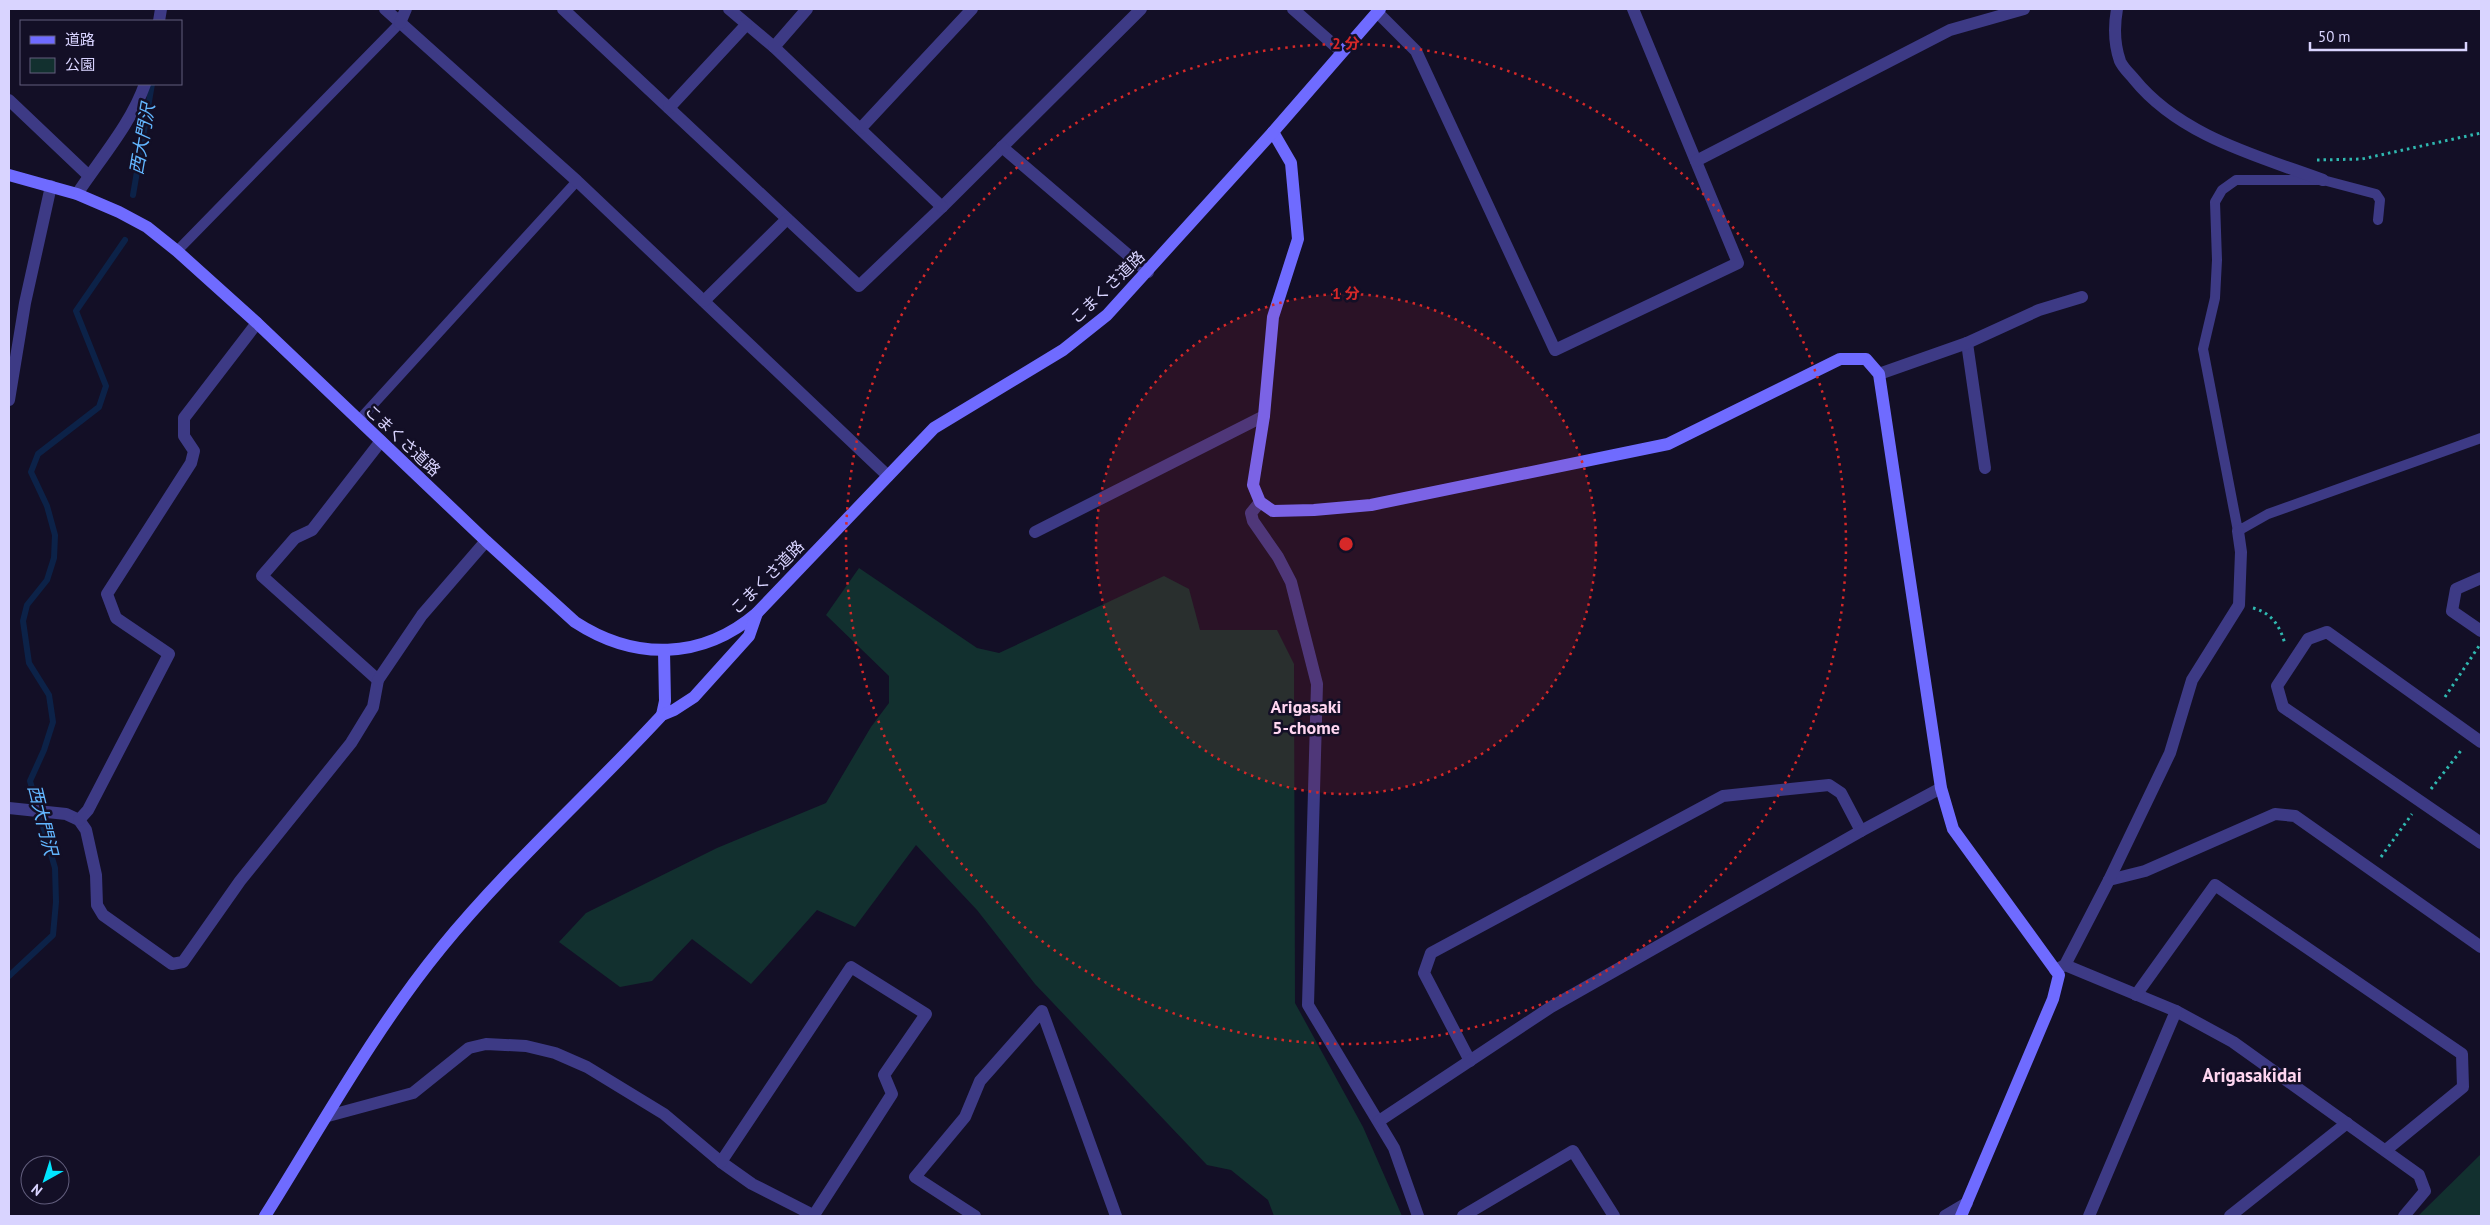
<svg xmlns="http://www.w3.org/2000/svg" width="2490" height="1225" font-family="'PT Sans','Noto Sans JP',sans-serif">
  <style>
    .green { fill: #12302f }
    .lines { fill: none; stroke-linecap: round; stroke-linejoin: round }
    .stream { stroke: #0c2248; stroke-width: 6 }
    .path { stroke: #2fb8b0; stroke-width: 3; stroke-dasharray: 2.5 4; stroke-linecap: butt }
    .lane { stroke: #3d3a85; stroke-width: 10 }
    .street { stroke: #3d3a85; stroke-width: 12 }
    .secondary { stroke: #6f6bff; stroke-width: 12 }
    .ring { fill: none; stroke: #d62828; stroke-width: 2.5; stroke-dasharray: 2.5 5 }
    .labels { text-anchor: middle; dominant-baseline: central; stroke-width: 5; stroke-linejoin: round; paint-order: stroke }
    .street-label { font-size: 16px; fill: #d9d4ff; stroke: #130f26 }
    .water-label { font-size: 18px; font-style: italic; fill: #62b6ff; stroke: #130f26 }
    .neighbourhood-label { font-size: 18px; font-weight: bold; fill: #ffd6f0; stroke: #130f26 }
    .quarter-label { font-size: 19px; font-weight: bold; fill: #ffd6f0; stroke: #130f26 }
    .centre { fill: #d62828; stroke: #130f26; stroke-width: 2.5 }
    .ring-label { font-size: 15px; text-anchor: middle; font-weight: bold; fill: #d62828; stroke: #130f26; stroke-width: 5; stroke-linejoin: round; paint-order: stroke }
  </style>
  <rect width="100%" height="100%" fill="#130f26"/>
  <g class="green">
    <path d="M859,568L977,648L999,653L1164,576L1189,589L1200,630H1277L1294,664L1295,1003L1363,1127L1402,1216H1274L1268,1200L1231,1170L1207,1165L1035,984L977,910L916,845L855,927L817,910L751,984L692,939L652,981L620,987L559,942L586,913L717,848L826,803L871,727L889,703V676L826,615Z"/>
    <path d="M2481,1154V1216H2418Z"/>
  </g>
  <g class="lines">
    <g class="stream">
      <path d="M133,195L152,84"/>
      <path d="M9,976L53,935L56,902L55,868L30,781L44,750L53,722L49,695L29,663L23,621L27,605L47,580L54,558L55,535L47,506L31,472L38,454L99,407L106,386L76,311L125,240"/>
    </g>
    <g class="path">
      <path d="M2317,160L2362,159L2481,133"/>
      <path d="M2253,608C2272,613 2280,626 2285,644"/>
      <path d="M2445,697L2479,646"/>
      <path d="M2431,789L2463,748"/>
      <path d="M2381,857L2412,814"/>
    </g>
    <g class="lane">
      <path d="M2378,220L2380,200L2376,194L2323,180H2236L2222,190L2215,202L2217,260L2215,298L2203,349L2238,531L2268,514L2481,438"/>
      <path d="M177,251L400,23"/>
      <path d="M359,420L577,181"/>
    </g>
    <g class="street">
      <path d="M385,9L577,181L888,476"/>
      <path d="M563,9L859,286L942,207L1141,9"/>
      <path d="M729,9L774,47L942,207"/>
      <path d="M1293,9L1342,52"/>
      <path d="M2117,9C2114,26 2114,44 2120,61C2123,68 2130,74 2134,79C2180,136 2258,156 2323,180"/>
      <path d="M1377,12L1416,51L1555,350L1738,263L1633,9"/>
      <path d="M159,21L161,9"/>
      <path d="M400,23L406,9"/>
      <path d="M774,47L807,9"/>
      <path d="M9,100L89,176"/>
      <path d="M669,108L746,25"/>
      <path d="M861,128L972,9"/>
      <path d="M1002,147L1148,272"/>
      <path d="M1696,161L1950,30L2024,9"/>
      <path d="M77,194C100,159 131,124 145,84"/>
      <path d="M704,301L787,219"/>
      <path d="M1967,343L1985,468"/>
      <path d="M1879,374L1967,343L2039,310L2082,297"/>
      <path d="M9,400L25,303L51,186"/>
      <path d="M1260,502L1251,513L1253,521L1278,557L1291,582L1317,684L1308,1005L1394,1148L1418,1216"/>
      <path d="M1035,532L1264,416"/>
      <path d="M2481,578L2456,589L2452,611L2481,631"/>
      <path d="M378,680L262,576L295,538L312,530L381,441"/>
      <path d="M2481,742L2327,632L2308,639L2277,686L2283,707L2481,843"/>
      <path d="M9,808L66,814L79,820L86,830L96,875L97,905L103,915L172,964L183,962L240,881L351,743L373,707L378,680L422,615L486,541"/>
      <path d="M79,820L88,810L169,654L116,618L107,594L191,463L194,451L184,436V418L257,323"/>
      <path d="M2109,880L2145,871L2275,814L2295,816L2481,947"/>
      <path d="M2065,965L2176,1011L2233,1042L2419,1175L2425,1191L2404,1216"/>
      <path d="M2055,970L2065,965L2109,880L2170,753L2192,680L2239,605L2241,552L2238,531"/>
      <path d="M2136,995L2215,885L2462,1054L2463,1087L2386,1150"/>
      <path d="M1470,1061L1424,973L1431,953L1723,796L1829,785L1841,793L1861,831"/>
      <path d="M328,1116L413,1093L469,1048L486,1044L526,1046L555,1053L587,1067L664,1114L721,1162L752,1184L815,1216"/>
      <path d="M1379,1121L1551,1007L1861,831L1941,788"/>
      <path d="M721,1162L851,967L926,1014L884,1075L892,1094L814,1215"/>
      <path d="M975,1216L915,1177L965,1117L980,1081L1042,1011L1116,1216"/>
      <path d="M1463,1216L1573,1151L1614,1216"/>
      <path d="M1945,1216L1967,1203"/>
      <path d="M2089,1216L2176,1011"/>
      <path d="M2230,1216L2347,1123"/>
    </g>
    <g class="secondary">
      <path d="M1273,132L1291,163L1298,239L1273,317L1264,416L1253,485L1260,502L1273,511L1314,510L1371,505L1668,444L1840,359H1866L1879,374L1941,788L1953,829L2059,975L2053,999L1961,1216"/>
      <path d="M9,175L77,194L119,212L147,227L177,251L257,323L486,541L575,622C635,661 702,660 757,613L934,428L1063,350L1107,315L1273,132L1380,9"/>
      <path d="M662,715L665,701L664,651"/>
      <path d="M265,1216C321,1127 374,1030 441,948C509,865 589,794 662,715L674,710L694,697L749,636L757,613"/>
    </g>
  </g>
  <circle cx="1346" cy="544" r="250" fill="#d62828" fill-opacity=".12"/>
  <g class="ring">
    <circle cx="1346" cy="544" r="250"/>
    <circle cx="1346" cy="544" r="500"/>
  </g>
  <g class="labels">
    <g class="street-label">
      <text transform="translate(1107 287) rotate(-44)">こまくさ道路</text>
      <text transform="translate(403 440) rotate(43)">こまくさ道路</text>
      <text transform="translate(767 577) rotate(-45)">こまくさ道路</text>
    </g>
    <g class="water-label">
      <text transform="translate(142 139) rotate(-80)">西大門沢</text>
      <text transform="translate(43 820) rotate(76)">西大門沢</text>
    </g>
    <g class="neighbourhood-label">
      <text x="1306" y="706">Arigasaki<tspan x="1306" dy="21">5-chome</tspan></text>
    </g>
    <g class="quarter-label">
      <text x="2252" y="1075">Arigasakidai</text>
    </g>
  </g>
  <circle cx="1346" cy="544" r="8" class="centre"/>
  <g class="ring-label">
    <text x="1346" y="49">2 分</text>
    <text x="1346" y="299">1 分</text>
  </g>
  <rect width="2490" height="1225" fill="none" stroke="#d9d4ff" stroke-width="20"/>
  <rect x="20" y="20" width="162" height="65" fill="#130f26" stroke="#625e7d"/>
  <rect x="30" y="36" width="25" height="8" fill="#6f6bff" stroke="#625e7d"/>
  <text x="65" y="45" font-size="15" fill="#d9d4ff">道路</text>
  <rect x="30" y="58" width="25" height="15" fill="#12302f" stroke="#625e7d"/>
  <text x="65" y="70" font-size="15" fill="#d9d4ff">公園</text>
  <g transform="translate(45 1180) rotate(219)"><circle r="24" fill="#130f26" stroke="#625e7d"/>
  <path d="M0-4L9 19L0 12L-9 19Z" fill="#00e5ff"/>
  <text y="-8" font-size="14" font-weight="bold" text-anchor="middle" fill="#d9d4ff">N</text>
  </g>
  <path d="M2310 42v8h156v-8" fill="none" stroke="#d9d4ff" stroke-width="2.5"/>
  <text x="2318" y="42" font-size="15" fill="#d9d4ff" stroke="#130f26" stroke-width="4" paint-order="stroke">50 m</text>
</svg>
